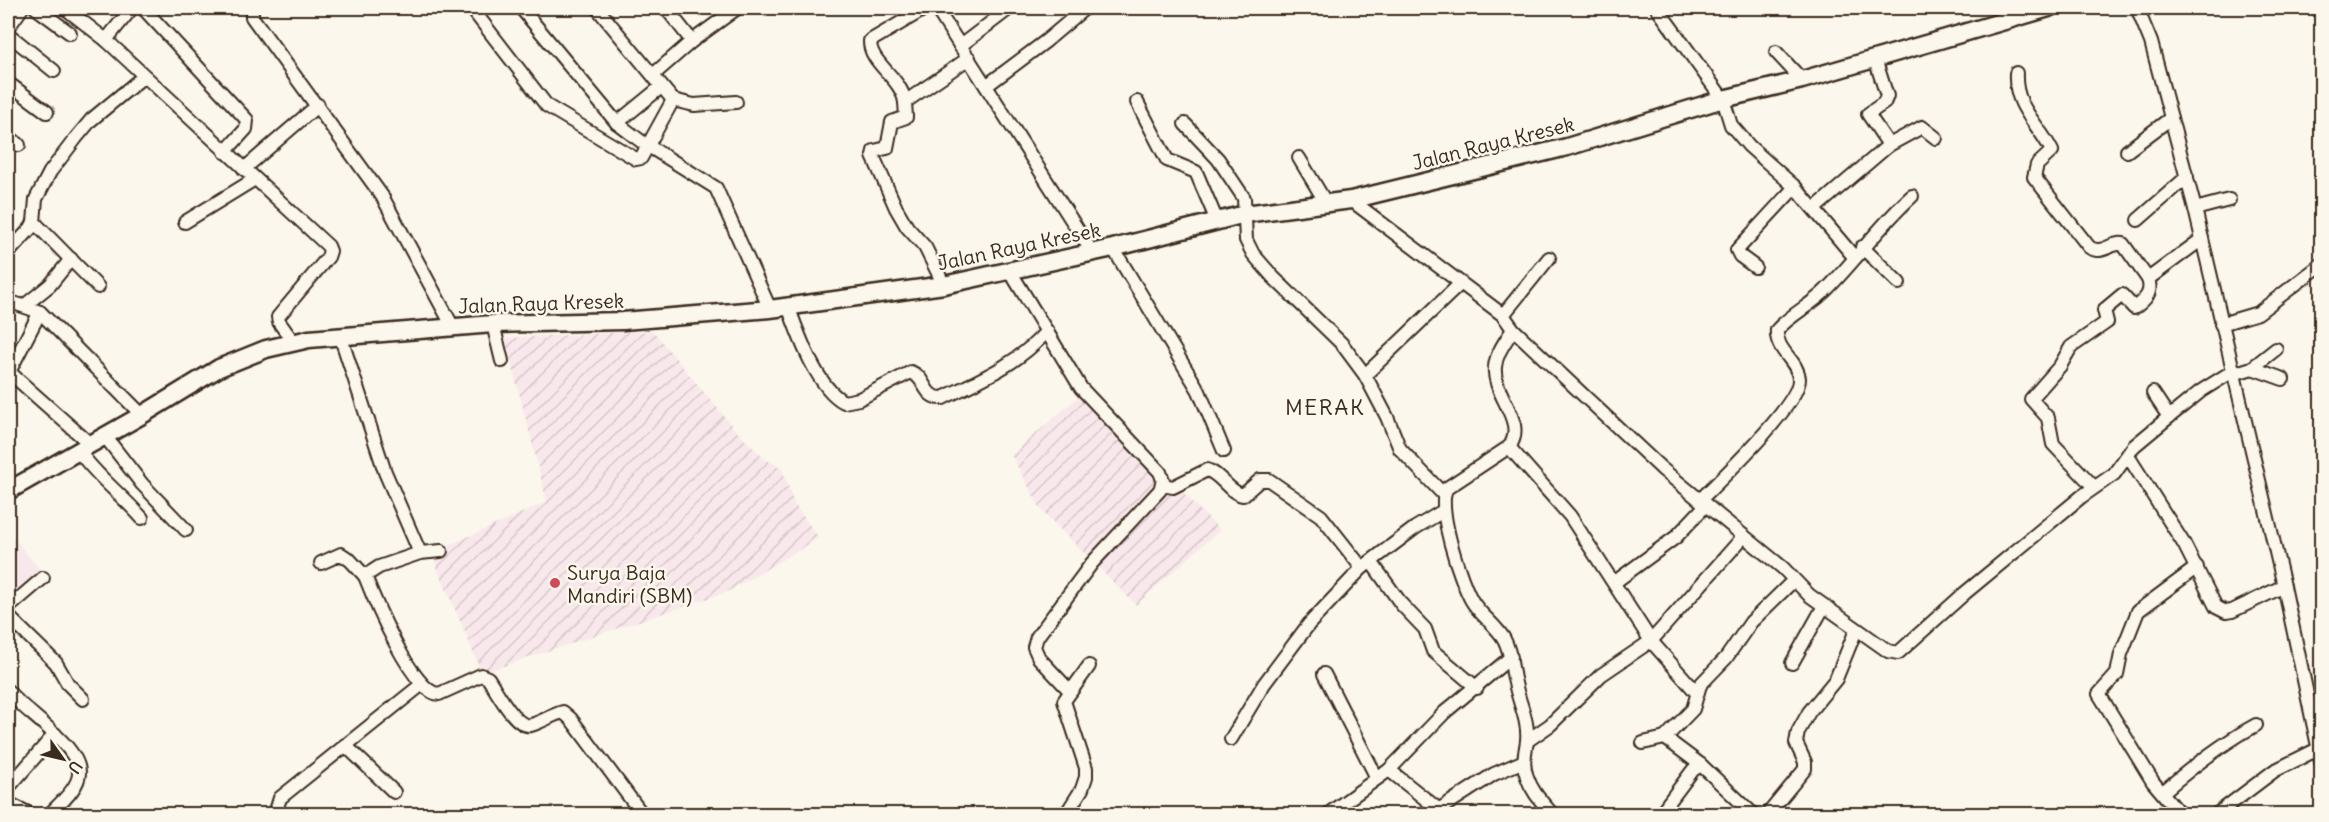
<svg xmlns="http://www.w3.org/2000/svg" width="2329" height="822" font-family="Delius,sans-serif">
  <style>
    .built { fill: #f9e8eb }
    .industrial { fill: url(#industrial-furrows) }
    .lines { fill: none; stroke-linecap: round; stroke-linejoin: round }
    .minor-casing { stroke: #3b2a1e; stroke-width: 16 }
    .secondary-casing { stroke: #3b2a1e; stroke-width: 21 }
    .minor { stroke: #fbf7ec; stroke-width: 12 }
    .secondary { stroke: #fbf7ec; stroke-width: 16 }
    .poi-dot { fill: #d1495b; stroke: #fbf7ec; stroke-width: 2 }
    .labels { text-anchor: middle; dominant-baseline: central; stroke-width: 5; stroke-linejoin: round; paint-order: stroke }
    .street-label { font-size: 20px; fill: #3b2a1e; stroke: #fbf7ec }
    .poi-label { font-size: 20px; fill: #3b2a1e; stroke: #fbf7ec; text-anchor: start }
    .quarter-label { font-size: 22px; letter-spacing: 1.5px; fill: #3b2a1e; stroke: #fbf7ec }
  </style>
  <defs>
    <pattern id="industrial-furrows" width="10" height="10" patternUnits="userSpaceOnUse" patternTransform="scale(1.5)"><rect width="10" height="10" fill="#f9e8eb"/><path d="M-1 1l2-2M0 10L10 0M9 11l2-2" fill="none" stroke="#d6c7c9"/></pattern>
  </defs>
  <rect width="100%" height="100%" fill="#fbf7ec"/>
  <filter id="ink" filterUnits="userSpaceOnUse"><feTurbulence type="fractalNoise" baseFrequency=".0167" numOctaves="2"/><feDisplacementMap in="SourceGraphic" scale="12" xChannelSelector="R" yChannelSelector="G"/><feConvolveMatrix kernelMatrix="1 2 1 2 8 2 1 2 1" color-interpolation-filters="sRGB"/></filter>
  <g filter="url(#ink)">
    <path class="built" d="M8,531L50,582L8,618Z"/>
    <g class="industrial">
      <path d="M653,331L738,433L765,459L782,468L794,504L819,538L727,592L482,673L431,553L547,502L505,338Z"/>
      <path d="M1084,392L1220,530L1136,605L1042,511L1011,455Z"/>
    </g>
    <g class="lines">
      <g class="minor-casing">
        <g id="minor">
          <path d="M36,8L70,33"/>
          <path d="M65,8L106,40L328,246L330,251L328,257L278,317L279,322L294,343"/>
          <path d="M143,8L247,120L246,129L225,152"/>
          <path d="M252,8V17L382,196L453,327"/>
          <path d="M477,8L476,14L547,106L636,159L641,158L673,100L597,8"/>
          <path d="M521,8L617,123L642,142L716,188L770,309"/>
          <path d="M936,8L1092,252"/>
          <path d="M1657,8L1723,99L1731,125L1749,146L1795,187L1855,258"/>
          <path d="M2137,8L2151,42L2195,209L2284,586L2322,765"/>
          <path d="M8,28L22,8"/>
          <path d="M8,34L54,71"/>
          <path d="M106,40L132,8"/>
          <path d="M692,41L736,9"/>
          <path d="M960,46L1010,8"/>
          <path d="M1776,52L1802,80"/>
          <path d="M2016,73C2014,107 2038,123 2052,151L2037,165L2034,177L2089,247C2102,256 2110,242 2123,244L2148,279L2202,239"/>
          <path d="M653,75L692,41L666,8"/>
          <path d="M8,83L47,112"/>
          <path d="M986,86L1046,41L1085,8"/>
          <path d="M673,100L694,105L736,102"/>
          <path d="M905,102C901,77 869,63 870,41L926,8"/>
          <path d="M1137,102L1167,160L1196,172L1217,221"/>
          <path d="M617,123L661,87"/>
          <path d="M1185,124L1218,159L1244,198L1246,240L1253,254L1273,277L1342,344L1365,375L1387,417L1400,449L1443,494"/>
          <path d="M8,136L19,145"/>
          <path d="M1889,145L1922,127L1936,138"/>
          <path d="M2127,151L2171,118"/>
          <path d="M1299,158L1326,203"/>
          <path d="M244,169L318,105"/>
          <path d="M1351,200L1503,315L1513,329L1662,469L1783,568L1809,595L1888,651L1898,653L1965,593L2081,497L2114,474L2134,446L2169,417L2201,391L2233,371"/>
          <path d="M1814,209L1889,145L1868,114L1884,103L1887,96L1875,59"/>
          <path d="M2195,209L2229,200"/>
          <path d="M2138,220L2187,177"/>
          <path d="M34,222L98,287"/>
          <path d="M185,222L255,179"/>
          <path d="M1862,247L1899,283"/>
          <path d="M1113,248L1199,391L1224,451"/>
          <path d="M8,253L31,228L34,222L36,199L50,172L76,138L91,120L144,76"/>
          <path d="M1755,267L1740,256L1737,250L1795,187"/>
          <path d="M1010,271L1081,388L1160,472L1163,480L1160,490L1092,563L1037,637L1034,647L1039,658L1069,690"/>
          <path d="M944,285L925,247L907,227L896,208L873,156L874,151L887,148L892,122L906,117L905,102L969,58"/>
          <path d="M8,301L40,312L142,415"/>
          <path d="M24,306L50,285L71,259"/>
          <path d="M788,306C798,334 817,388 844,402L859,399L911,372C927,378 923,399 943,398C982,379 1018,364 1047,331"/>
          <path d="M1503,315L1549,258"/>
          <path d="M493,324L502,361"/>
          <path d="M2221,324L2258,313L2322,264"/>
          <path d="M1513,329C1506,341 1496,353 1495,367C1492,395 1528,422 1509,447L1447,488C1435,505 1461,583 1472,601C1480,615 1496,625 1504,639C1512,654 1511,668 1515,683C1519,703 1529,721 1527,741C1525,754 1522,764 1527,777C1532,792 1542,802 1552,814"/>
          <path d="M340,335L385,472L420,553L379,567L365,576C374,599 413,694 439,694L481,675L488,678C496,690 516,729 531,725C542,722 551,715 563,712L571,719L642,814"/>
          <path d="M2252,368L2283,379"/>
          <path d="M8,371L89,443"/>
          <path d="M9,372L40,312"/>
          <path d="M2233,374L2252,368L2276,349"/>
          <path d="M1365,375L1459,285"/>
          <path d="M2153,393L2169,417"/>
          <path d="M104,435L142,484L186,530"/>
          <path d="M1509,447L1570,516L1651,641L1697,693"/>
          <path d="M78,450C96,476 122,495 142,518"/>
          <path d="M2128,456L2184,544L2216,607L2226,612L2232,611L2284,586"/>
          <path d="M1162,485L1173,487L1207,470C1221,474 1229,493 1243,495L1260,480H1269L1321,516L1362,568"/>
          <path d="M2094,487L2053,444L2048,418L2031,399L2060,366L2071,347L2107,322L2104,310L2122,295L2134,308C2145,300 2153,293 2148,279"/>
          <path d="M1700,500C1720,480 1800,404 1799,379C1798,360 1775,351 1777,330C1791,314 1812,305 1827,289C1857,259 1880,225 1912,196"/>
          <path d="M420,553L441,551"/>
          <path d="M321,563L341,554L350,560L365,576"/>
          <path d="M1372,563L1402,605L1425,629L1433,651L1477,688"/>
          <path d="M1615,582L1676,537L1706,505"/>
          <path d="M8,608L43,578"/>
          <path d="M8,616L56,663L68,684L83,699"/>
          <path d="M1792,663L1824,606"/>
          <path d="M1324,674L1377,778"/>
          <path d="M8,691C24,712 78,744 79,772C80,787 59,804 50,814"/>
          <path d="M1665,738L1701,765"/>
          <path d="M1231,739L1264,684L1309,624L1362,568L1415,528L1443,511"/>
          <path d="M1527,741L1550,725L1601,675L1651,641L1744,536"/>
          <path d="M1643,743L1665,738L1693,709L1700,685L1726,658L1751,622L1794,580"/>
          <path d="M345,745L394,792"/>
          <path d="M1389,770L1438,809"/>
          <path d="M8,788L55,734"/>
          <path d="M2163,792C2193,766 2221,744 2256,725"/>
          <path d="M8,803L30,814"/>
          <path d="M275,814L280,798L421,685"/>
          <path d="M1066,814L1082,789L1086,777V768L1064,701L1089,666"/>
          <path d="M1328,814L1389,770L1445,712L1511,657"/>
          <path d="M1432,814L1494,774L1524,761"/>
          <path d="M1660,814L1693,770L1701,765L1753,814"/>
          <path d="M1768,814L1805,769V762L1796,743L1798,732L1809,712L1836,679L1856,630"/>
          <path d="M2180,814L2153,782L2099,694L2117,674L2121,654L2138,611L2197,567"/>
          <path d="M2217,814L2274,771L2318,749"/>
        </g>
      </g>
      <g class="secondary-casing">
        <path id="secondary" d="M8,491L142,415L219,368L266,349L309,339L493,324L623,321L770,309L944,285L1113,248L1245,214L1351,200L1567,147L1723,99L1802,80L2049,8"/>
      </g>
      <use href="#minor" class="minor"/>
      <use href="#secondary" class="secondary"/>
    </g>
  </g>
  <circle class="poi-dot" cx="555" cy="583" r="6"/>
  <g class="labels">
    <g class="street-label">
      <text transform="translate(1493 143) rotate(-14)">Jalan Raya Kresek</text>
      <text transform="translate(1019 246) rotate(-12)">Jalan Raya Kresek</text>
      <text transform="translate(541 303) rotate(-2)">Jalan Raya Kresek</text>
    </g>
    <g class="poi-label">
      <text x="567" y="572">Surya Baja<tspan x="567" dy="23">Mandiri (SBM)</tspan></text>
    </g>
    <g class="quarter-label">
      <text x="1325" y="407">MERAK</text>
    </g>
  </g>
  <rect width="2329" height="822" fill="none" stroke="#fbf7ec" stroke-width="30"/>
  <rect x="15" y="15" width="2299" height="792" fill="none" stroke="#3b2a1e" stroke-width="2" filter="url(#ink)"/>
  <g transform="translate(63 759) rotate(124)" stroke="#fbf7ec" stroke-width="4.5" paint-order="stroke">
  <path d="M0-4.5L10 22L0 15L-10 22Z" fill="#3b2a1e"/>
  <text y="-9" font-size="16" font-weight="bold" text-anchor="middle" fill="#3b2a1e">U</text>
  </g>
</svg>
